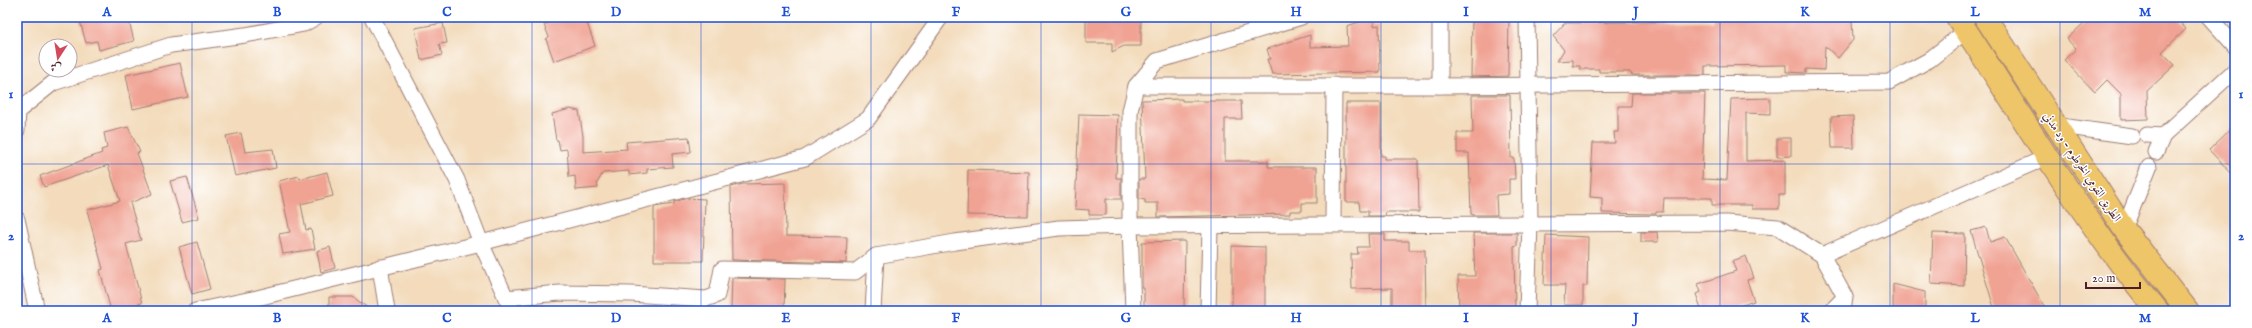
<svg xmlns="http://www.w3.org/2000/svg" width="2252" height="328" font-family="'IM FELL English',Amiri,serif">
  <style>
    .building { fill: #f0a293 }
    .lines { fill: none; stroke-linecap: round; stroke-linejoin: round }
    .street-casing { stroke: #9e7d73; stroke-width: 17 }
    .highway-casing { stroke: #9e7d73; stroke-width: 24 }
    .street { stroke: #fff; stroke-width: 15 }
    .highway { stroke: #eec569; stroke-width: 22 }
    .grid { fill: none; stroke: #1d4ed8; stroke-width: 1; stroke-opacity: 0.55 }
    .labels { text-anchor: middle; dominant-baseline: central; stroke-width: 3; stroke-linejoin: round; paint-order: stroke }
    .street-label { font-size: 12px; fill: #4a1f2b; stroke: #fff }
    .neatline { fill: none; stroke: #1d4ed8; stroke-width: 1.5 }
    .grid-label { font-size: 13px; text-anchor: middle; font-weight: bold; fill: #1d4ed8 }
  </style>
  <rect width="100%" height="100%" fill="#fff"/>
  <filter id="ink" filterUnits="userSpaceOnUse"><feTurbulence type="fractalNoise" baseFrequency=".025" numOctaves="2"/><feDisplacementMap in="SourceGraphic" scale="8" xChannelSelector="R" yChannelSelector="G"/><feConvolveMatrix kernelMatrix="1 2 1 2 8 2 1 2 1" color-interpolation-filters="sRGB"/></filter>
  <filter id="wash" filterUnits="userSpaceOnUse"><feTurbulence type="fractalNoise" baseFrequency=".012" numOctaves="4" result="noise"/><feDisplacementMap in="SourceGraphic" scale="16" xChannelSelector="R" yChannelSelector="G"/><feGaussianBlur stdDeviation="0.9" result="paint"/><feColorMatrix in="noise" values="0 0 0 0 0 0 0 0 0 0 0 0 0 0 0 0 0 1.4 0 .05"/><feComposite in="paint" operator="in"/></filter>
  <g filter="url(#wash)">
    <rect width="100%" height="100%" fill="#f3dbbb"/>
    <g id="blocks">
      <g class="building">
        <path d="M79,17H128L134,41L99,50L97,41L86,43Z"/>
        <path d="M564,17H585L595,46L554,61L546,39L549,37L544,25Z"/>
        <path d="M1086,17H1141V46H1124L1112,52V43H1086Z"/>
        <path d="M1374,17V26L1379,25L1380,72L1272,74L1267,59H1270L1267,49L1310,35V47L1348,46L1347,26Z"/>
        <path d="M1472,17H1509L1508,76L1471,77Z"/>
        <path d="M1713,17H1840V20L1852,19L1853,40L1838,58L1825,46L1824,70L1806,69V73L1786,72V65L1705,66V75H1632L1630,72H1599V69H1580V66H1573V60L1557,61L1564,50L1553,36L1565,23L1713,21Z"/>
        <path d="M2090,17H2175L2186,29L2162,52L2175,65L2147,91L2148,119L2121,120V94L2107,80L2095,92L2064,60L2076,49L2067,39Z"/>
        <path d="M443,23L447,43L439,44L442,55L421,60L415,28Z"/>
        <path d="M180,63L188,97L133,109L126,75Z"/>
        <path d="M1632,93H1705L1702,179L1727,180L1731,99L1770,98V114L1746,113V161L1785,160V195H1779V209H1752V205H1712V198H1664L1663,212H1656V214L1602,213V198L1590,197L1593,143H1615L1614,132H1618V106H1631Z"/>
        <path d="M1472,95H1510L1511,158H1514L1515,179H1509V194L1496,195L1497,215H1473L1471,214L1469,153H1457V133H1473Z"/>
        <path d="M1182,99V101H1241L1242,119H1225V161H1268V167H1317V203H1302V211H1290V214L1158,217V203H1145V200L1139,199V179H1145L1142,100Z"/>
        <path d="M1346,103H1381V156H1385V159H1418L1419,212H1386L1385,216H1368V211H1360L1359,202H1346Z"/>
        <path d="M570,109L579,111L583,136V152L627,149L626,142L689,137L691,152L672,154L673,167L647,169V173L629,175V171L603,173L597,183L598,188L576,190L575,176L569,177L567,149L560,150L558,140H556L552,114Z"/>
        <path d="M1079,114L1118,115L1116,178H1121V199H1106V215H1089V210L1075,209Z"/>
        <path d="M1853,116L1854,148H1832L1831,117Z"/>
        <path d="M2235,125V177L2209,150Z"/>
        <path d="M128,127L140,152L137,153L152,194L130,203L141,240L126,244L142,303L111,311L100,270L103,269L87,210L120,201L108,165L44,187L40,176L102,153L101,150L107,148L104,133Z"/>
        <path d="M241,133L245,152L273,149L276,168L235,176L226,136Z"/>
        <path d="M1777,138H1791V156L1777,157Z"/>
        <path d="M968,170L1029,172L1028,216L967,215Z"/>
        <path d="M327,172L333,196L301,204L306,230L311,229L315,249L283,254L279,234L290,232L279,181L299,176L300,179Z"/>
        <path d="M187,177L199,218L182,222L170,181Z"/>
        <path d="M785,183L786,236L847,237L846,263L732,260L731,187L743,184Z"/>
        <path d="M687,198L705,199L703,261H654V207L674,204V202Z"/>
        <path d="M1986,227L1990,242L2005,237L2047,311H1995L1971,231Z"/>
        <path d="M1641,232H1657L1658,242H1641Z"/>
        <path d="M1473,233H1517V246L1514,247L1515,311H1459L1458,276H1475Z"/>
        <path d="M1933,233L1965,234L1964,286L1931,284Z"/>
        <path d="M1368,234H1385V241H1409V250H1425L1426,311H1392V288L1352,289L1351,254H1358L1357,247H1369Z"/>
        <path d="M1546,235L1588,237L1587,286H1583V305H1564L1565,285H1544Z"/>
        <path d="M1185,241L1184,311H1144V288H1142V242Z"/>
        <path d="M197,242L210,289L192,294L179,247Z"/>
        <path d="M1232,246L1265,247V311H1232Z"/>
        <path d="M330,247L335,268L321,272L317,251Z"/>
        <path d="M1746,256L1754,278L1747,280L1754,301L1725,311H1702L1696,294L1701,292L1698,284L1736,271L1732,261Z"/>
        <path d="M732,278L785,279L784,309L731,308Z"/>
        <path d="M1893,284L1925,292V311H1893Z"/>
        <path d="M329,297H353L372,311H329Z"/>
      </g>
    </g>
  </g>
  <g filter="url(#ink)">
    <use href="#blocks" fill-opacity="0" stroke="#9e7d73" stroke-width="1"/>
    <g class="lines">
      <g class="street-casing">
        <g id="street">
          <path d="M372,17L457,180L481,243L512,311"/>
          <path d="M1440,17V86"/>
          <path d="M1527,17L1530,223L1527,311"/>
          <path d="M2209,17L2235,46"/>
          <path d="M1136,86H1440L1889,82L1929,60L1966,31"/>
          <path d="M2054,125L2132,136"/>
          <path d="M17,130L18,111L53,83L171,45L245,35L304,24L316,17"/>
          <path d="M2147,135L2163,136"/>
          <path d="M2156,152L2163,136L2235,70"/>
          <path d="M17,219L37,311"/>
          <path d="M1333,224L1334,85"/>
          <path d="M2124,229L2149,167"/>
          <path d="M1822,255L1845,297L1843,311"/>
          <path d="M380,267L387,311"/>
          <path d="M506,298L560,293L631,294L706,299L717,295L722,269L855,272L876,256L955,242L1059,228L1130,226L1726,223L1778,227L1822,255L2047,157"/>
          <path d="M195,311L257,298L481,243L805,158L868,119L941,17"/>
          <path d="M873,311L876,256"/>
          <path d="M1133,311L1130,226V111L1136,86L1157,61L1301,17"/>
          <path d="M1208,311L1210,227"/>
          <path d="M1831,311L1845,297"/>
        </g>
      </g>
      <g class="highway-casing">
        <g id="highway">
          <path d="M1957,17C2023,115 2081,220 2158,311"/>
          <path d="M1985,17L2124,229L2188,311"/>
        </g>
      </g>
      <use href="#street" class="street"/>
      <use href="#highway" class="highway"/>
    </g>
  </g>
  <path class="grid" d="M192,17V311M362,17V311M532,17V311M701,17V311M871,17V311M1041,17V311M1211,17V311M1381,17V311M1551,17V311M1720,17V311M1890,17V311M2060,17V311M17,164H2235"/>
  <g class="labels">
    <g class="street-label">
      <text transform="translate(2082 167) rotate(56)">الطريق القومي الخرطوم - ود مدني</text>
    </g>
  </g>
  <rect width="2252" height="328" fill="none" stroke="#fff" stroke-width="44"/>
  <g transform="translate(58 58) rotate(192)"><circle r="19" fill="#ffffff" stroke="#b7a5aa"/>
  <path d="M0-3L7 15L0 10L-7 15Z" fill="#d1495b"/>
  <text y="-6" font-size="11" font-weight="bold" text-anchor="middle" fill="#4a1f2b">ش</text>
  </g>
  <path d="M2086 282v6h54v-6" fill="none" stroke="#4a1f2b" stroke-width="2"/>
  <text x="2092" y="282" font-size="12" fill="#4a1f2b" stroke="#ffffff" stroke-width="3" paint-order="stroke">20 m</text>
  <rect x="22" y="22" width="2208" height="284" class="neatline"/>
  <g class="grid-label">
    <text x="107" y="16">A</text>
    <text x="277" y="16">B</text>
    <text x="447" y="16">C</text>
    <text x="616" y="16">D</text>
    <text x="786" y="16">E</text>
    <text x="956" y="16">F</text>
    <text x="1126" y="16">G</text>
    <text x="1296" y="16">H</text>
    <text x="1466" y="16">I</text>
    <text x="1636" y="16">J</text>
    <text x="1805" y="16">K</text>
    <text x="1975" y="16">L</text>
    <text x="2145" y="16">M</text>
    <text x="11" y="98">1</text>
    <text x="2241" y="98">1</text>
    <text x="11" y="240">2</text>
    <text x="2241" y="240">2</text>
    <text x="107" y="322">A</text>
    <text x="277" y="322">B</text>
    <text x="447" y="322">C</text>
    <text x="616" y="322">D</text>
    <text x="786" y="322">E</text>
    <text x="956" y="322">F</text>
    <text x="1126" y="322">G</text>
    <text x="1296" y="322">H</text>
    <text x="1466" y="322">I</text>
    <text x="1636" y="322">J</text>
    <text x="1805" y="322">K</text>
    <text x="1975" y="322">L</text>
    <text x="2145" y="322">M</text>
  </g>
</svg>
